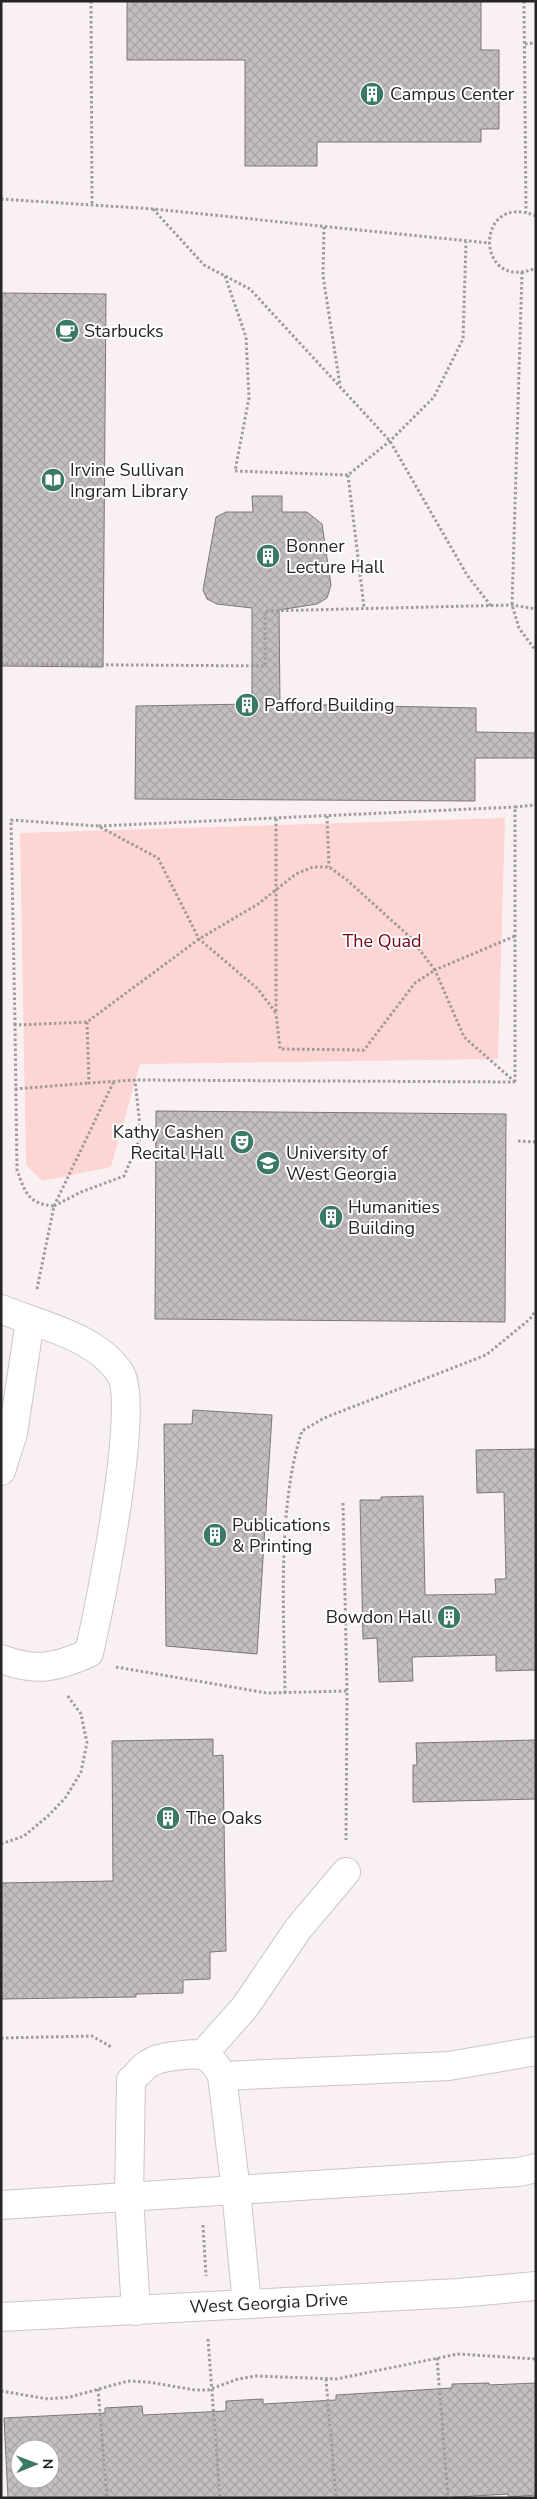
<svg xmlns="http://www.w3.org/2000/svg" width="537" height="2499" font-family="'Nunito Sans',sans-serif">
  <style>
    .green { fill: #fdd5d2 }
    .building { fill: url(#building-cross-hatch); stroke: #7e7777; fill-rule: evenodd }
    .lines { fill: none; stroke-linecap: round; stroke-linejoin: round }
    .minor-casing { stroke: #cdc6c5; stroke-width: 30 }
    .path { stroke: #a09b9b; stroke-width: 3; stroke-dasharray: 2.5 2.5; stroke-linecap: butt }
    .minor { stroke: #fff; stroke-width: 28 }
    .labels { text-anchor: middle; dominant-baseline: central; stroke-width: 4; stroke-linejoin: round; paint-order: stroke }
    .poi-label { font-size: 18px; fill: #262424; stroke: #fff; text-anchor: start }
    .park-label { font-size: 18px; fill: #750216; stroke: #fff }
    .street-label { font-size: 18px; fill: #262424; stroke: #fff }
  </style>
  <defs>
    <pattern id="building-cross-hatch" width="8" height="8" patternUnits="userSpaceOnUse" patternTransform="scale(1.25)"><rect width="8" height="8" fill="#c5bebe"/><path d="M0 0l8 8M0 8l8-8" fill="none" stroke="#a9a3a3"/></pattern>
  </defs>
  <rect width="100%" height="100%" fill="#f9f1f1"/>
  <path class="green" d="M505,818L498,1059L140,1064L111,1167L42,1181L26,1165L20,833Z"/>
  <g class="building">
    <path d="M127,1H481V50H499V129H481V142H317V166H245V60H127Z"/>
    <path d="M1,293L106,294L103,667L1,666Z"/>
    <path d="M252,496H282V512H307L322,524L331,585L327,598L317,604L279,610L280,704L476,708V732L536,733V758H475V801L135,799L136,706L252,704V608L217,604L207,599L203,590L216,517L226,512H253Z"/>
    <path d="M156,1111L506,1114L505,1322L155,1319Z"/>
    <path d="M193,1410L272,1415L257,1654L166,1646L164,1424H192Z"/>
    <path d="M536,1449V1670L496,1671V1655L412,1657L413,1681L379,1682L377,1638L363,1639L360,1500H381V1497L423,1496L425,1595L496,1594L495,1579H506L504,1492L477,1493L476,1450Z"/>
    <path d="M213,1739V1756L223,1755L226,1951L210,1952V1979L183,1980V1993L136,1994V1997L1,1999V1883L113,1881L112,1741Z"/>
    <path d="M536,1740V1799L413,1802V1765H417L416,1743Z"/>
    <path d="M489,2383V2385L536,2383V2495L509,2497L508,2494L441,2498H8L4,2418L105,2413V2408L142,2406L143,2415L226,2411V2401L263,2399V2404L336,2400V2395L452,2388V2384ZM20,2449H50V2479H20Z"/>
  </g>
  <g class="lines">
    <g class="minor-casing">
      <g id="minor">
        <path d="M1,1309C39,1325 96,1336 120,1373C141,1405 99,1609 89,1653C55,1668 36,1672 1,1659"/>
        <path d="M1,1471L13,1433L30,1321"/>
        <path d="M203,2054L245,2007L298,1929L346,1872"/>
        <path d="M222,2076L449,2066L536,2051"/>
        <path d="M1,2205L519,2172L536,2168"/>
        <path d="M136,2311L129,2198L131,2080C137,2075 142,2068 148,2064C156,2059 165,2057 174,2056C199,2053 210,2051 222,2076L236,2191L247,2304"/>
        <path id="s1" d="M1,2317L458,2293L536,2286"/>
      </g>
    </g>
    <g class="path">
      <path d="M91,1L92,205"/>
      <path d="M524,1L526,212"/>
      <path d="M525,44L536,43"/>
      <path d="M1,199L153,209L488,243"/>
      <path d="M153,209L204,265L250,289L390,441L467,575L491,606"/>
      <path d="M536,216C474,190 474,294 536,268"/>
      <path d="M324,227L323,276L340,385"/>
      <path d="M522,272L512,605L519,628L536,651"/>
      <path d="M225,276L246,337L249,398L235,471L348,475L390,441L434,397L463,339L466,242"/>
      <path d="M348,475L364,607"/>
      <path d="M1,664L265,666V611L512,605L536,609"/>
      <path d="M327,816L329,867"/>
      <path d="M99,826L515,807"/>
      <path d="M87,1022L89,1083L135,1080L515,1082"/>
      <path d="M15,1025L11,820L98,826L158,858L199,939L258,989L276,1013V817"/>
      <path d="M515,1082V807L536,805"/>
      <path d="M515,1082L464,1037L435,970L515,936"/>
      <path d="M15,1089L89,1083"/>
      <path d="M518,1141L536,1142"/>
      <path d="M54,1206L81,1192L124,1176L141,1136L135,1080"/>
      <path d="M54,1206L114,1081"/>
      <path d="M37,1289L54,1206C28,1204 25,1192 17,1170L15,1025L87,1022L199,939L258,904L296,874L313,867H329L347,880L410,937L435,970L415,983L364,1050L280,1049L276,1013"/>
      <path d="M343,1503L347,1691L346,1840"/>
      <path d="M116,1667L267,1693L347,1691"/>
      <path d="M285,1693C284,1613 277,1506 302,1431L324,1418L486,1355L530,1319L536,1310"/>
      <path d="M1,1844L24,1836L48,1816L66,1797L81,1772L87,1743L81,1714L67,1695"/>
      <path d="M1,2038L92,2036L113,2048"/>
      <path d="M203,2225L206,2276"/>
      <path d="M208,2339L220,2498"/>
      <path d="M437,2358L448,2498"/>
      <path d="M326,2379L336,2498"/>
      <path d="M98,2389L107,2498"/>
      <path d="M1,2391L48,2399L70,2397L128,2381L148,2382L195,2390H208L238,2379L256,2376L336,2379L458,2354L536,2359"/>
    </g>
    <use href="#minor" class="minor"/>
  </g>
  <defs>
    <g id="building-disc" transform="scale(1.25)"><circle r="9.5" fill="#3a7967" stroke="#fff"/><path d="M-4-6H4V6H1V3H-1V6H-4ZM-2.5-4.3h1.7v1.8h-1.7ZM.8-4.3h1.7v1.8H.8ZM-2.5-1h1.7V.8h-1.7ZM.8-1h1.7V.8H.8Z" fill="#fff"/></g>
    <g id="cafe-disc" transform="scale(1.25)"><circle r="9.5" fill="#3a7967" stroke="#fff"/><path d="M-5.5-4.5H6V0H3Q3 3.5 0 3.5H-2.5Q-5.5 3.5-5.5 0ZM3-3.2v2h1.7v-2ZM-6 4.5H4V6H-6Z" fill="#fff"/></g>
    <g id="library-disc" transform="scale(1.25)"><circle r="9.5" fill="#3a7967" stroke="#fff"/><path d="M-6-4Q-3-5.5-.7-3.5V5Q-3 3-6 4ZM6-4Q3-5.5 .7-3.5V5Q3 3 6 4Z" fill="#fff"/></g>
    <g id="theatre-disc" transform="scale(1.25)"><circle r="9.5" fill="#3a7967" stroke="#fff"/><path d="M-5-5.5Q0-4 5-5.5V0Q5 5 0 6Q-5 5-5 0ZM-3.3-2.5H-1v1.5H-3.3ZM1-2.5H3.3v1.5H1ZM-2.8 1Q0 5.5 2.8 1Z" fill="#fff"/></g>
    <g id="university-disc" transform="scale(1.25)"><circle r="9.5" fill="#3a7967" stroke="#fff"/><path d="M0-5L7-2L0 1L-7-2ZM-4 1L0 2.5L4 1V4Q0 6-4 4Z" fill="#fff"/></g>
  </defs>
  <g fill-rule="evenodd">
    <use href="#building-disc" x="372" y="94"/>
    <use href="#cafe-disc" x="67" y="331"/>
    <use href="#library-disc" x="53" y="480"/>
    <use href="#building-disc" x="268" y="556"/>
    <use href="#building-disc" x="247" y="705"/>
    <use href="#theatre-disc" x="242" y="1142"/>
    <use href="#university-disc" x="268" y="1163"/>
    <use href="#building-disc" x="331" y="1217"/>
    <use href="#building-disc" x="215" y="1535"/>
    <use href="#building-disc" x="449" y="1617"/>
    <use href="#building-disc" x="168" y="1818"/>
  </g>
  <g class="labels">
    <g class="poi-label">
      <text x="390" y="94">Campus Center</text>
      <text x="84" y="331">Starbucks</text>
      <text x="70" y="470">Irvine Sullivan<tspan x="70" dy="21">Ingram Library</tspan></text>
      <text x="286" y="546">Bonner<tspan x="286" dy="21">Lecture Hall</tspan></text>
      <text x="264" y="705">Pafford Building</text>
      <text x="224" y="1132" text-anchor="end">Kathy Cashen<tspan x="224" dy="21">Recital Hall</tspan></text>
      <text x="286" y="1153">University of<tspan x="286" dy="21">West Georgia</tspan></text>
      <text x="348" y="1207">Humanities<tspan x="348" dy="21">Building</tspan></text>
      <text x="232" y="1525">Publications<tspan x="232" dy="21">&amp; Printing</tspan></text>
      <text x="432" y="1617" text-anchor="end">Bowdon Hall</text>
      <text x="186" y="1818">The Oaks</text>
    </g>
    <g class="park-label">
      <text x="382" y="941">The Quad</text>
    </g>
    <g class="street-label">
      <text stroke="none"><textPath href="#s1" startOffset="268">West Georgia Drive</textPath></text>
    </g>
  </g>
  <rect width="537" height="2499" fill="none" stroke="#262424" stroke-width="5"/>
  <g transform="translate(35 2464) rotate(89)"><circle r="24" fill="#ffffff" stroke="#a8a7a7"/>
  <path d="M0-4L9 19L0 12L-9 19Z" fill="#3a7967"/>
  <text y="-8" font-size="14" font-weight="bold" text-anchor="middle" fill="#262424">N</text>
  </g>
</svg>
